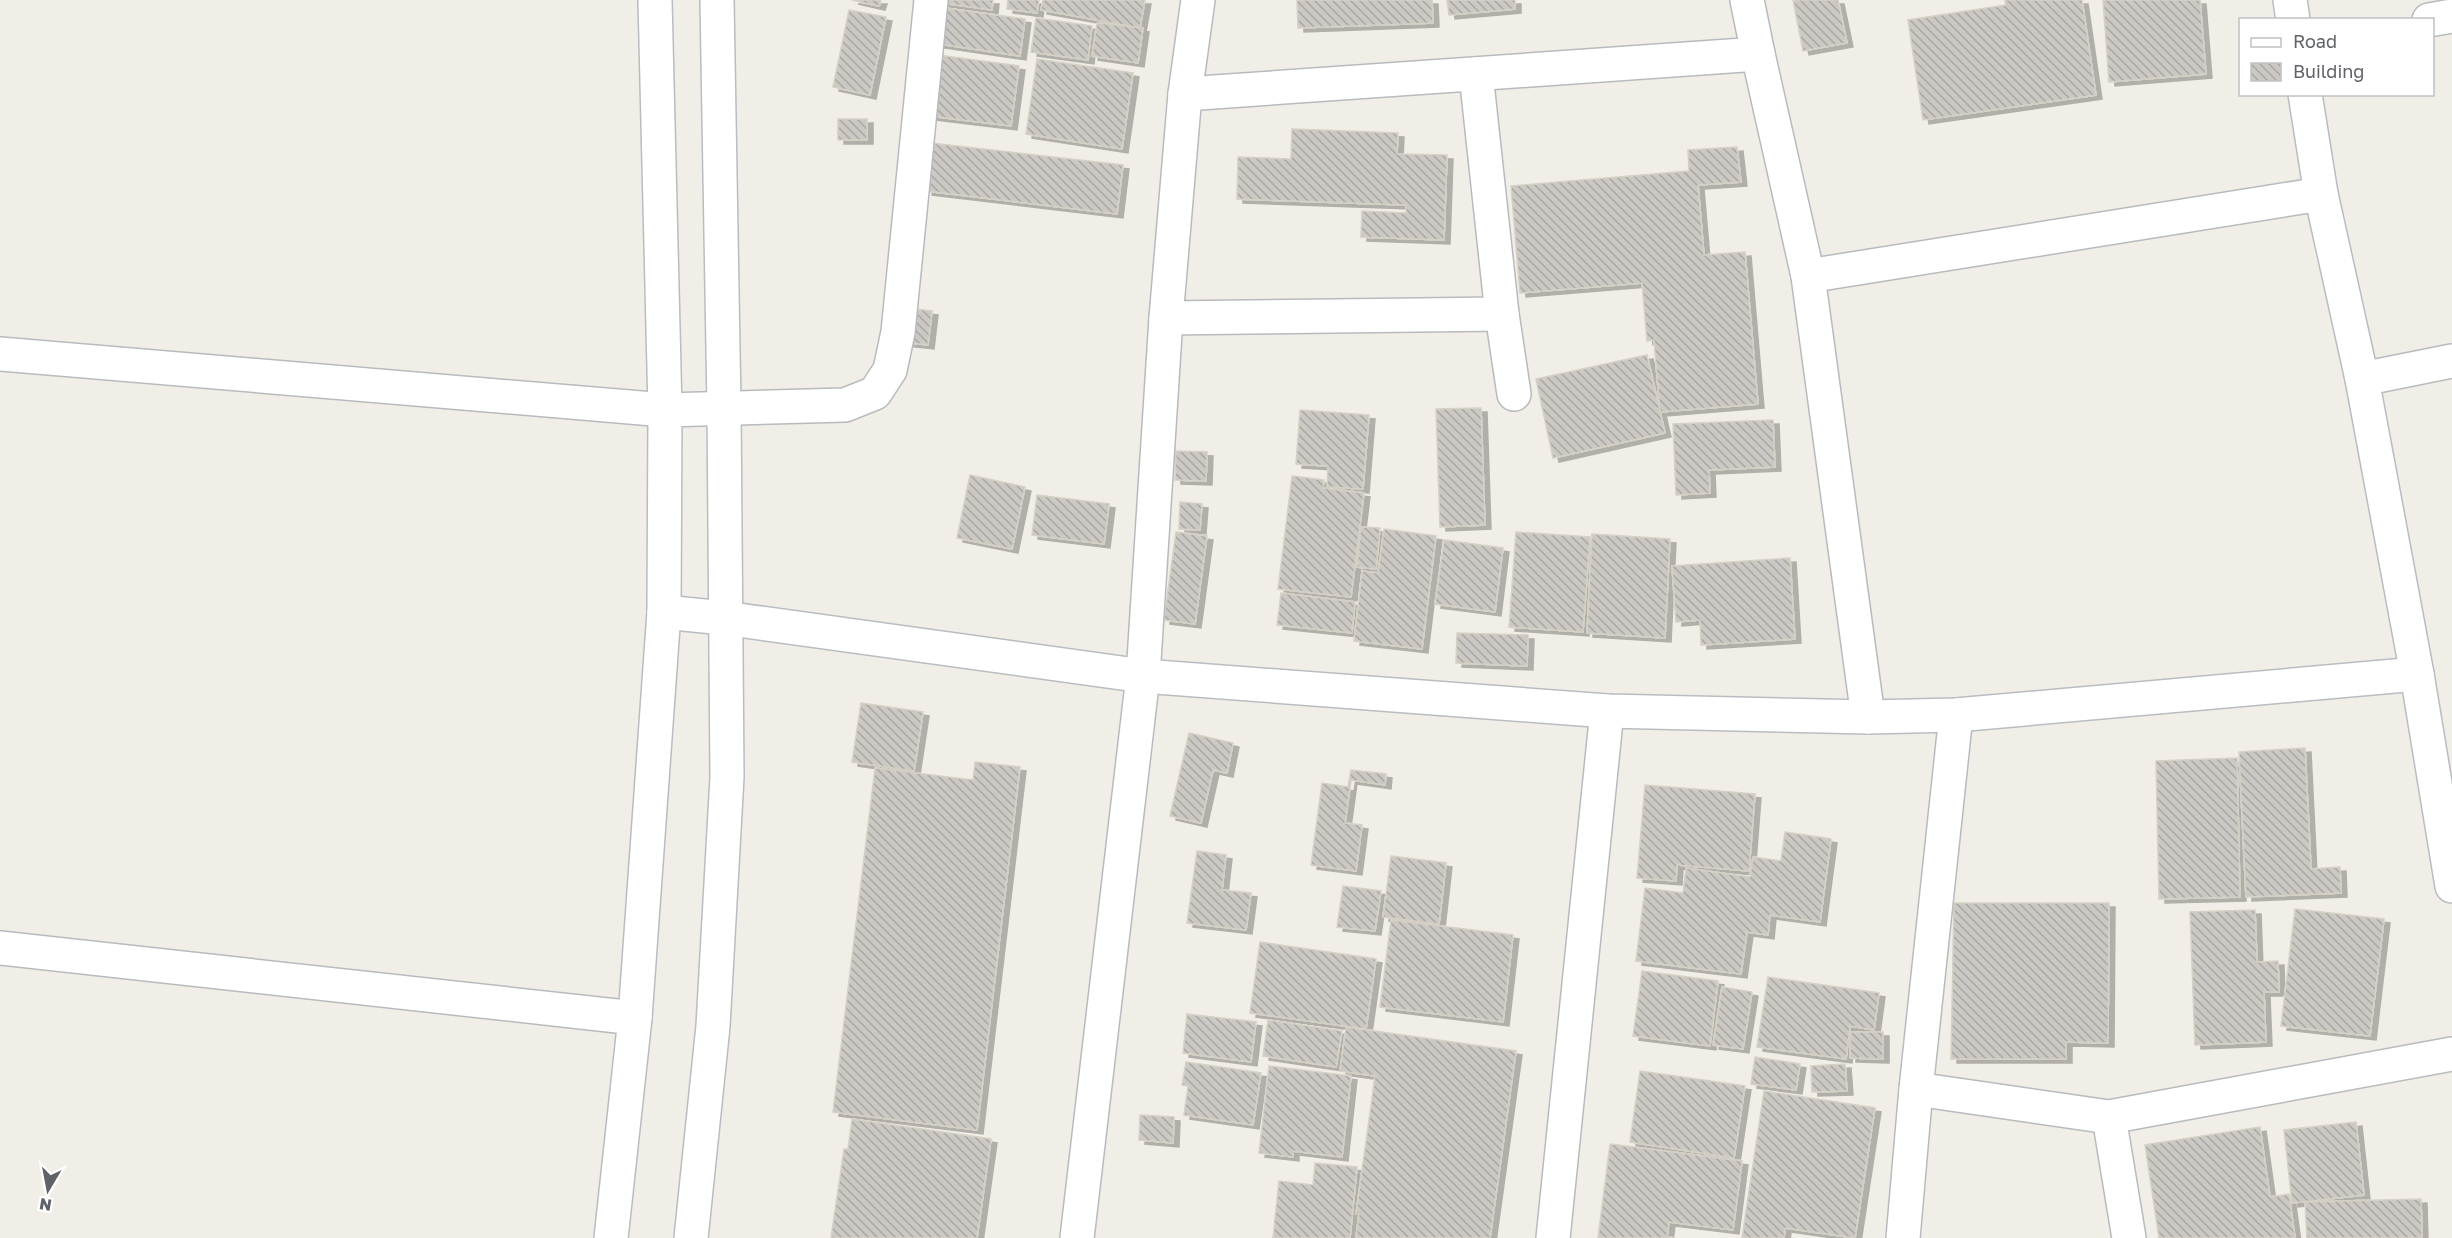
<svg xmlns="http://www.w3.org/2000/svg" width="2452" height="1238" font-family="'Golos Text',sans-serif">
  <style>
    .building { fill: url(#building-back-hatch); stroke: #d6d0c5; stroke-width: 1.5; filter: url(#shadow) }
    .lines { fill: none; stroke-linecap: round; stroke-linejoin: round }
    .street-casing { stroke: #b8babe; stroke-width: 36 }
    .secondary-casing { stroke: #b9bcc1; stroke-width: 36 }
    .street { stroke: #fff; stroke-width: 33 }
    .secondary { stroke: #fff; stroke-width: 33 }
  </style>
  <defs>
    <pattern id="building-back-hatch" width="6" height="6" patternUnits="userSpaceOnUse" patternTransform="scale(1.5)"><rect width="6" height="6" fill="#ccc9c4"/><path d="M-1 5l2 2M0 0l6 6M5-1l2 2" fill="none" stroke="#a9a7a3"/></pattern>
    <filter id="shadow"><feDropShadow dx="6" dy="4" stdDeviation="0" flood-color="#0004"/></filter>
  </defs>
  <rect width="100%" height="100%" fill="#f1eee7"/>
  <g class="building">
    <path d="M852,0H881L879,6Z"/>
    <path d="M935,0H993L992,10L934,2Z"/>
    <path d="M1008,0H1039L1037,13L1007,9Z"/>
    <path d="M1043,0H1145L1140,28L1041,10Z"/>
    <path d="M1297,0H1432L1433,23L1298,28Z"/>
    <path d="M1447,0H1515V9L1449,15Z"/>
    <path d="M1793,0H1838L1847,43L1803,51Z"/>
    <path d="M2005,0H2082L2096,95L1923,120L1908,20L2006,5Z"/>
    <path d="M2103,0H2200L2206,74L2109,82Z"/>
    <path d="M938,7L1025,19L1020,56L933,43Z"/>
    <path d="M849,10L886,17L870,95L833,87Z"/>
    <path d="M1036,18L1092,26L1088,60L1031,52Z"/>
    <path d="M1097,23L1143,28L1138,63L1092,56Z"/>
    <path d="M938,55L1019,66L1011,126L930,116Z"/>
    <path d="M1037,59L1133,73L1122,149L1026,134Z"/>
    <rect x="838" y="119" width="29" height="21"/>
    <path d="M1292,129L1398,133L1397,154L1447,155L1444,240L1361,237L1362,211L1406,213V205L1237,199L1238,157L1291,159Z"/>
    <path d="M931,143L1123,165L1117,214L926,191Z"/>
    <path d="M1737,147L1741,182L1698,185L1704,255L1745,252L1758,404L1660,412L1654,340L1647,341L1642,283L1520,293L1511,186L1689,171L1688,150Z"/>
    <path d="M906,308L932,311L928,345L902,342Z"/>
    <path d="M1647,355L1665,433L1553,458L1536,379Z"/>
    <path d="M1481,408L1485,525L1440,527L1436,409Z"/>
    <path d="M1300,410L1369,415L1363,489L1327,487L1328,466L1296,464Z"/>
    <path d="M1773,420L1775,467L1709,470L1710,493L1676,495L1673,424Z"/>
    <path d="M1176,451L1207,452L1206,481L1175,480Z"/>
    <path d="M970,475L1025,487L1012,549L957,538Z"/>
    <path d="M1292,476L1324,480L1323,488L1364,493L1351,597L1278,589Z"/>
    <path d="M1037,495L1109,504L1104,544L1032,535Z"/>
    <path d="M1180,502L1202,504L1200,530L1179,529Z"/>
    <path d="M1361,527L1380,528L1376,569L1357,567Z"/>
    <path d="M1384,529L1436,536L1422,649L1354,641L1362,571L1378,573Z"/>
    <path d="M1176,532L1207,536L1195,624L1164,620Z"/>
    <path d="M1516,532L1590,537L1583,632L1509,627Z"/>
    <path d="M1592,534L1670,539L1665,638L1587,633Z"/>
    <path d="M1444,540L1503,548L1495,612L1435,604Z"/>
    <path d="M1790,558L1795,639L1701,645L1700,620L1676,622L1672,566Z"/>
    <path d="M1281,593L1355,602L1352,633L1277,625Z"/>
    <path d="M1457,633L1528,635L1527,666L1456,663Z"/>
    <path d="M861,703L923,712L914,771L852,762Z"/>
    <path d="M1189,733L1233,743L1227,773L1213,770L1201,823L1170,816Z"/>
    <path d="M2305,748L2311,869L2340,867L2341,893L2246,897L2239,752Z"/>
    <path d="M2237,758L2240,897L2159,899L2156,761Z"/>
    <path d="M975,762L1020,767L977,1130L833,1112L875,768L973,780Z"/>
    <path d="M1351,770L1386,774L1385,785L1351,780L1345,823L1362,825L1356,871L1311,865L1322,783L1348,787Z"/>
    <path d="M1645,785L1755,794L1749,871L1677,865L1676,881L1637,878Z"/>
    <path d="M1785,832L1831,839L1820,922L1770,915L1768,935L1747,932L1741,974L1636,961L1645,888L1683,893L1686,868L1750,877L1753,857L1781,861Z"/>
    <path d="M1197,851L1226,855L1222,890L1251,893L1246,930L1187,923Z"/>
    <path d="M1391,856L1446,863L1439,924L1383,917Z"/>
    <path d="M1343,886L1381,891L1375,931L1337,927Z"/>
    <path d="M1954,903H2109L2108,1043L2066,1042V1059H1951Z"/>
    <path d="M2295,909L2384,919L2370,1036L2281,1026Z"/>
    <path d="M2255,910L2257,962L2278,961L2279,992H2264L2266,1042L2195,1045L2190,912Z"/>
    <path d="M1391,920L1513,935L1503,1022L1380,1007Z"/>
    <path d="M1260,942L1376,959L1366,1029L1250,1013Z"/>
    <path d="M1642,971L1718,981L1710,1046L1633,1036Z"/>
    <path d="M1768,977L1879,993L1874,1030L1850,1026L1846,1059L1757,1047Z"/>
    <path d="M1722,987L1752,992L1743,1049L1713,1045Z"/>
    <path d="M1187,1014L1256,1022L1251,1062L1183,1053Z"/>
    <path d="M1268,1020L1342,1031L1336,1067L1263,1056Z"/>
    <path d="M1346,1027L1516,1051L1490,1238H1356L1359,1214H1356L1375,1076L1340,1071Z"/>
    <path d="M1851,1032H1883V1059L1850,1058Z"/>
    <path d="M1755,1057L1800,1064L1796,1090L1751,1084Z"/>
    <path d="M1186,1062L1261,1073L1253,1125L1184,1115L1188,1086L1182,1085Z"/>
    <path d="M1845,1064L1847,1091L1812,1092L1811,1066Z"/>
    <path d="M1269,1066L1351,1076L1342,1157L1293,1151V1157L1259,1153Z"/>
    <path d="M1640,1071L1745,1086L1734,1158L1630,1142Z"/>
    <path d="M1764,1091L1875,1108L1855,1238L1785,1228L1784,1238H1742Z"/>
    <path d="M1140,1115L1174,1117L1173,1143L1139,1140Z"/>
    <path d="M852,1119L991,1139L977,1238H831L844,1149H848Z"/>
    <path d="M2356,1122L2364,1195L2292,1203L2284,1130Z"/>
    <path d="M2260,1127L2270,1197L2289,1194L2295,1238H2159L2145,1145Z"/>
    <path d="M1610,1144L1742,1161L1733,1230L1669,1222L1667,1237L1675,1238H1598Z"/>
    <path d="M1315,1163L1357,1167L1350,1238H1273L1279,1181L1313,1185Z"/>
    <path d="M2421,1199L2422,1238H2307L2305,1202Z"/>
  </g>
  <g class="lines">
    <g class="street-casing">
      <g id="street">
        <path d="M1747,0L1758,54"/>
        <path d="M2429,20L2452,16"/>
        <path d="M1476,74L1502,314L1514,394"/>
        <path d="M1185,94L1758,54L1808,276"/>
        <path d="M1166,318L1502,314"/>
        <path d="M0,354L665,410L845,405L875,393L890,370L898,332L931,0"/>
        <path d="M2362,379L2452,361"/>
        <path d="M1868,717L1808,276L2321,194"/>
        <path d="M0,948L635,1018"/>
        <path d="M1916,1089L2109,1117"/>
        <path d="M1077,1238L1143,676L1166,318L1185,94L1198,0"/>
        <path d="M1553,1238L1607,711"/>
        <path d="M1903,1238L1916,1089L1956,715"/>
        <path d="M2129,1238L2109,1117L2452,1054"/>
      </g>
    </g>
    <g class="secondary-casing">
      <g id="secondary">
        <path d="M2290,0L2293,20"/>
        <path d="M2305,94L2321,194L2362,379L2417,674L2452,886"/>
        <path d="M664,612L724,618L1143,676L1607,711L1868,717L1956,715L2417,674"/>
        <path d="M611,1238L635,1018L664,612L665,410L655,0"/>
        <path d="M691,1238L713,1026L727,777L724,407L717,0"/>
      </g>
    </g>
    <use href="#street" class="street"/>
    <use href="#secondary" class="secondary"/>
  </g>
  <rect x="2239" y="18" width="195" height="78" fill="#ffffff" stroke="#bfc1c3" stroke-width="1.5"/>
  <rect x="2251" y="38" width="30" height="9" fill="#ffffff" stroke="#bfc1c3" stroke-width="1.5"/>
  <text x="2293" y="48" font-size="18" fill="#5f6368">Road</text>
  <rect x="2251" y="63" width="30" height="18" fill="url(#building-back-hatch)" stroke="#bfc1c3" stroke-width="1.5"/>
  <text x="2293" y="78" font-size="18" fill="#5f6368">Building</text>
  <g transform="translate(48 1190) rotate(190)" stroke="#ffffff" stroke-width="4.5" paint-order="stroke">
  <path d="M0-4.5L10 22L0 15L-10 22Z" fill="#5f6368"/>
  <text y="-9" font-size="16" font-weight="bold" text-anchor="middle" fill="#5f6368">N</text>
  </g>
</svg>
